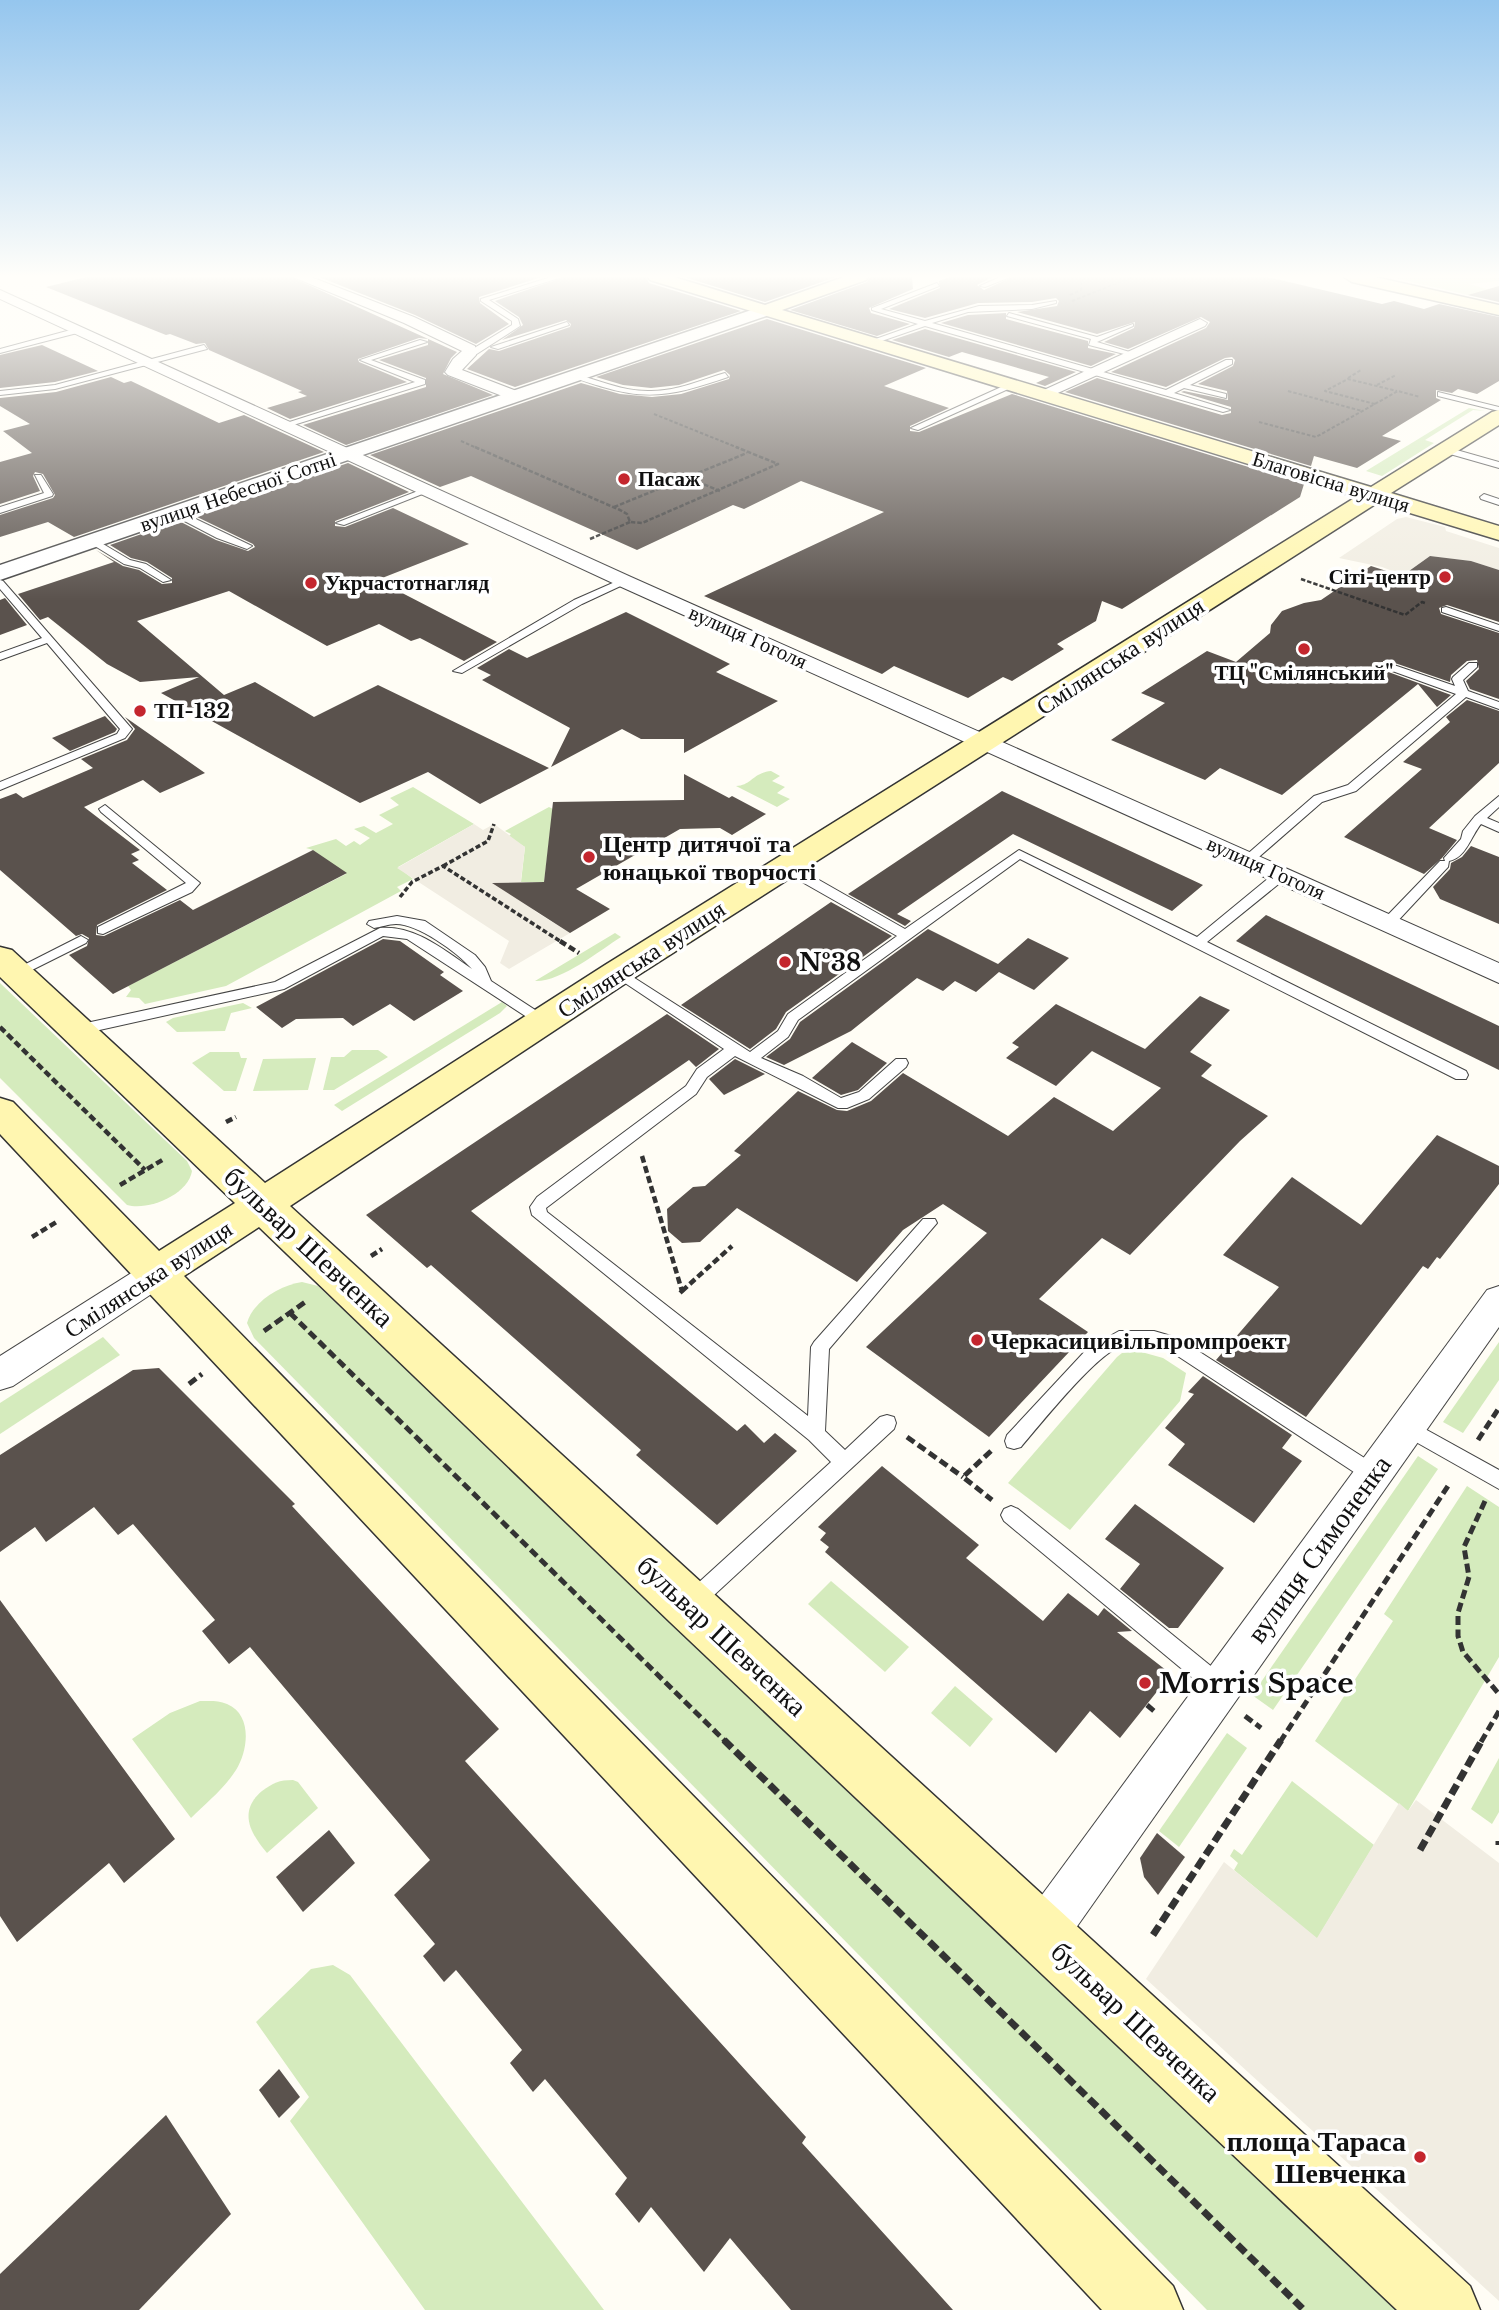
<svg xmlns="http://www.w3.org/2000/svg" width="1499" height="2310" font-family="'Libre Baskerville',serif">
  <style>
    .green { fill: #d5ebbd }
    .plaza { fill: #f1ede2 }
    .building { fill: #5a524d }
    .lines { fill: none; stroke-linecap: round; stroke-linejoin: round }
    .service-casing { stroke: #444; stroke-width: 2 }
    .minor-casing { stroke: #444; stroke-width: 2 }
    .tertiary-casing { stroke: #444; stroke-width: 3 }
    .secondary-casing { stroke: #333; stroke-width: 3 }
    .path-far5 { stroke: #333; stroke-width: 2; stroke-dasharray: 3.5 2; stroke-linecap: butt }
    .path-far4 { stroke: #333; stroke-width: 2.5; stroke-dasharray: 4.5 2; stroke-linecap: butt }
    .path-far3 { stroke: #333; stroke-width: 3.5; stroke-dasharray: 5 2.5; stroke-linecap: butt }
    .path-far2 { stroke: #333; stroke-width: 4.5; stroke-dasharray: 7 3.5; stroke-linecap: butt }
    .path-far1 { stroke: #333; stroke-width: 5; stroke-dasharray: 9 4.5; stroke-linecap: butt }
    .path { stroke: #333; stroke-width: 7; stroke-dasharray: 11 5; stroke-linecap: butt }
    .service { fill: #fff; fill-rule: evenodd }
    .minor { fill: #fff; fill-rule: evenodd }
    .tertiary { fill: #fff; fill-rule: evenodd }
    .secondary { fill: #fff6b0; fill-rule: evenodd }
    .poi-dot { fill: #c4262e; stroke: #fff; stroke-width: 2.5 }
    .labels { text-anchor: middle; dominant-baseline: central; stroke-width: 7; stroke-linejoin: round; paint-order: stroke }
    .far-poi-label { font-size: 21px; font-weight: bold; fill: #111; stroke: #fff; text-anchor: start }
    .far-street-label { font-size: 21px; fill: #111; stroke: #fff }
    .street-label { font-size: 24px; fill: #111; stroke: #fff }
    .poi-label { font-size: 24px; font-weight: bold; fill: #111; stroke: #fff; text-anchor: start }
    .near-street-label { font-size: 28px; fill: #111; stroke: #fff }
    .near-poi-label { font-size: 28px; font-weight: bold; fill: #111; stroke: #fff; text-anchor: start }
  </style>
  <rect width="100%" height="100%" fill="#fffdf5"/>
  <g class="green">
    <path d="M1391,277H1499V281L1469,284L1494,291L1481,298Z"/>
    <path d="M1469,408L1485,411L1473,410L1425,440L1434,443L1382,476L1366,471Z"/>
    <path d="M771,771L780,776L772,781L785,787L777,793L790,799L777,807L736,786C752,785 752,773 771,771Z"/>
    <path d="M413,787L474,824L398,867L413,879L397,887L401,891L226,986L145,1004L139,998L126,997L131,990L128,986L346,874L313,850L306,848L336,839L346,846L354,841L360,845L370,838L354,829L364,826L376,833L393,824L379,815L399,805L390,798Z"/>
    <path d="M549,807L553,809L544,882H521L525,847L508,837L511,834L505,831Z"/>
    <path d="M615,933L621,937C599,951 561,982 535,981Z"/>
    <path d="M0,983L187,1161L192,1171C188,1195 148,1211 127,1205L0,1078Z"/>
    <path d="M502,1002L507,1006L500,1013L342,1111L334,1105Z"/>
    <path d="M243,1003L252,1008L231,1013L225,1031L177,1032L166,1022L173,1018Z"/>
    <path d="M352,1050H378L388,1057L334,1090H323L331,1057H344Z"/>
    <path d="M210,1052H239L241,1058H247L236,1091H224L192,1063Z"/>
    <path d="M316,1058L308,1090L253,1091L263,1059Z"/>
    <path d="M302,1282L318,1286L350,1316L1401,2310H1207L254,1338L247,1323C253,1301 281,1285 302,1282Z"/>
    <path d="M103,1337L120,1355L0,1434V1403Z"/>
    <path d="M1499,1342V1380L1463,1433L1443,1422Z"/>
    <path d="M1138,1351L1163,1358L1186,1373L1180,1401L1070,1530L1008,1483L1117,1357L1122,1353Z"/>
    <path d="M1418,1456L1438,1469L1273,1710L1252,1695Z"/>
    <path d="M1467,1486L1499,1507V1657L1408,1811L1315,1741L1393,1621L1384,1614Z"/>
    <path d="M831,1581L909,1647L885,1672L808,1604Z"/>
    <path d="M955,1686L993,1719L970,1747L931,1713Z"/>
    <path d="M200,1701C209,1701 218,1700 227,1704C253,1715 248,1751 236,1770C224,1789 206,1803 191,1818L132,1739L170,1713Z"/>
    <path d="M1227,1733L1247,1748L1179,1847L1159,1831Z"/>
    <path d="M1499,1758V1812L1492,1824L1471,1809Z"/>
    <path d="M293,1780L298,1782L318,1808L267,1853C250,1833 238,1811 262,1791C273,1783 279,1780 293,1780Z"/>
    <path d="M1292,1781L1374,1845L1317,1939L1234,1870L1238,1863L1230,1856L1234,1849L1242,1855Z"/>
    <path d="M333,1965L350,1975L604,2310H425L290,2121L309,2097L256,2022L311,1969Z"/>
  </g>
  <g class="plaza">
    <path d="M1406,517L1445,527L1446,531L1499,548V570L1471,561L1430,556L1403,575L1382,567L1339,558L1397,519Z"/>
    <path d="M474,824L483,830L494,824L525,847L519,896L536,912L570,933L509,969L500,963L509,941L397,868Z"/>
    <path d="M1416,1800L1499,1863V2301L1146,1979L1224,1862L1317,1938L1399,1803L1408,1811Z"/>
  </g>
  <g class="building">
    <path d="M86,277H291L457,352L451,358L443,374L493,395L346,445L303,425L426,387V378L379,360L428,345V339L419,338L358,359L359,362L407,382L290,419L267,408L307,396L298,392L302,391L209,350L205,343L196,344L170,334L166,335L46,287Z"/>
    <path d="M319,277H542L479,297L480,303L509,324L476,344L415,315Z"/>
    <path d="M564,277H646L649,283L741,311L515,387L467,369L489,349L499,351L570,327L571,324L566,320L502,340L523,325L519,317L495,301Z"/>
    <path d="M684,277H836L765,302Z"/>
    <path d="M870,277H912L913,289L869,308L871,313L910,324L877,336L790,310L867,282Z"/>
    <path d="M949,277H993L977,285L984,290L1012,277H1268L1382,304L1394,301L1424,309L1439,304L1499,317V381L1477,394L1458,389L1452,393L1436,390V398L1441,400L1382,436L1401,441L1357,468L1314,456L1311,466L1065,392L1097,378L1222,415L1231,413V407L1181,392L1184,391L1228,400L1227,391L1198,384L1233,366L1235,360L1232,357L1225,358L1166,387L1111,372L1206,328L1210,322L1201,317L1128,349L1104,342L1134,328L1135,322L1097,334L1017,312L1057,306L1059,301L1056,298L1032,302L978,303L925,318L889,309L940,288L939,281Z"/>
    <path d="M1499,286V302L1468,295Z"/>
    <path d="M1006,313V319L1088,341V348L1116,354L1091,366L941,323L968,315Z"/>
    <path d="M767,319L926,368L884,386L949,408L910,426V431L919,432L1012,394L1304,484L1300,497L1122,609L1102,601L1096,621L1057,644L1064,649L1012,681L1003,677L968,698L894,666L882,674L704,596L884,512L801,481L744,509L733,505L637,550L471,476L440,487L370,455L581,383L620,394L652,397L681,394L729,379L730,375L724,370L679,385L651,388L623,385L596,377Z"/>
    <path d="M925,329L1076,372L1045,386L1036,383L1049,377L962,352L949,357L892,340Z"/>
    <path d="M42,345L98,371L55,382L0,388V355Z"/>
    <path d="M111,377L124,383L131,381L219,423L244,415L324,452L74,537L48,522L0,537V515L53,498L55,495L43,474L35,472L33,476L40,491L0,504V462L32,453L3,431L30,424L0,406V398L56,392Z"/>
    <path d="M348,463L409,492L335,521V526L345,527L393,508L469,544L377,580L497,642L464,661L420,638L411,641L379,624L327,646L229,591L137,621L224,695L255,682L314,717L378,685L549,768L480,804L428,772L360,803L161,693L199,677L140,682L107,664L48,617L40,620L18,594L114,562L96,550L123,566L139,570L162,584L172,583V578L147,562L131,558L110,545L179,521L216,540L248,551L255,547L253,544L195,516Z"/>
    <path d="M1430,556L1471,561L1499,570V622L1447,605L1439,608L1441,614L1499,633V699L1470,689L1466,681L1479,669L1477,660L1467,661L1451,675L1450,682L1389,661H1383V670L1451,695L1437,707L1418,684L1282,795L1220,768L1205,780L1111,740L1165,703L1141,693L1207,651L1236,662L1270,633L1271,625L1282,611L1304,603L1321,600L1371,566L1402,576Z"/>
    <path d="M5,598L27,625L0,635V600Z"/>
    <path d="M626,612L730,664L716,672L778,701L684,753V739H641L622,729L551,767L570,728L482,680L491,675L477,668L509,649L527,658Z"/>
    <path d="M1467,700L1499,711V763L1429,828L1457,840L1442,858L1424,874L1344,837L1422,769L1403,762L1450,722L1446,717Z"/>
    <path d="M105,716L117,729L115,732L70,751L52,738Z"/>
    <path d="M125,717L205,773L160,793L143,780L84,807L140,850L131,854L139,860L132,863L167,890L97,925L96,935L104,936L180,900L193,910L313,850L347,873L113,994L69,955L87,946L89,938L82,934L76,936L0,870V799L16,793L23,798L93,768L81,759L127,740L135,729Z"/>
    <path d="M684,774L729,798L732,796L766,814L732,835L720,828L680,829L576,889L610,909L570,933L492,883L544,882L553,802L684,800Z"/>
    <path d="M1002,791L1203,885L1172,911L1013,834L897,914L911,921L905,926L848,894Z"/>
    <path d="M1471,846L1499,857V924L1440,899L1433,887L1450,869L1451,863L1462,857Z"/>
    <path d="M831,902L892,936L786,1012L776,1029L750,1049L681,1005Z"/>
    <path d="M1266,915L1499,1026V1070L1236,941Z"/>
    <path d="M928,929L998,964L1028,938L1069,958L1034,990L999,972L976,992L955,981L943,991L917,978L851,1031L784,1065L766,1057L790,1039L800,1022Z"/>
    <path d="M383,939L400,941L444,972L440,975L463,991L414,1021L390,1004L353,1026L343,1018L296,1019L282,1028L256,1007Z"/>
    <path d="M1200,996L1230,1010L1190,1052L1212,1065L1201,1076L1268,1116L1240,1141L1130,1255L1102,1238L1039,1299L1088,1332L989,1437L866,1347L987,1233L943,1204L903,1230L857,1282L737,1208L700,1242L682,1243L668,1231L667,1209L693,1187L705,1186L741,1155L734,1151L798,1091L837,1110L847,1111L871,1101L903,1073L1008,1136L1054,1097L1113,1131L1161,1088L1092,1051L1056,1086L1006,1058L1019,1047L1012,1043L1056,1004L1145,1049Z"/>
    <path d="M667,1014L719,1049L696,1067L689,1060L471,1211L737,1431L745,1424L764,1443L775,1433L797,1451L717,1525L636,1455L641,1450L431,1265L427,1268L366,1215Z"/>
    <path d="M852,1042L887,1063L858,1090L841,1095L812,1078Z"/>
    <path d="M735,1059L765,1074L724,1095L709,1079Z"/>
    <path d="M1437,1135L1499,1166V1184L1440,1259L1437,1257L1428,1269L1423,1266L1306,1417L1216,1360L1279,1287L1223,1255L1292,1177L1361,1225Z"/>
    <path d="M159,1368L295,1504L292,1506L499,1729L465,1761L806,2137L802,2143L953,2310H791L730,2238L704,2272L651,2207L639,2223L615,2194L627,2178L545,2079L533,2092L510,2063L522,2050L456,1970L444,1982L423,1956L435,1944L394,1895L430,1860L250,1647L229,1664L202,1631L215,1620L133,1524L118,1535L94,1507L46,1542L35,1527L0,1552V1455L133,1370Z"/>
    <path d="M1203,1376L1292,1435L1282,1448L1302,1461L1254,1523L1168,1465L1185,1444L1165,1428L1194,1394L1188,1392Z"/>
    <path d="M882,1466L979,1545L966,1558L1043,1621L1068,1593L1098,1616L1104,1608L1132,1631L1117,1632L1171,1674L1120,1738L1090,1711L1056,1753L825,1552L829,1547L820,1540L826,1533L818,1527Z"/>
    <path d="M1135,1504L1224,1568L1178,1628H1169L1120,1589L1140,1564L1105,1539Z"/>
    <path d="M0,1600L175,1839L124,1883L109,1863L17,1942L0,1916Z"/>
    <path d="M329,1830L355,1863L303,1912L276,1877Z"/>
    <path d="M1157,1833L1185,1857L1158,1895L1144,1877L1140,1858Z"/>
    <path d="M279,2069L300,2097L279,2118L259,2090Z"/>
    <path d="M166,2115L231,2214L139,2310H0V2274Z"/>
  </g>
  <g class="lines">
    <g class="service-casing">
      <g id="service">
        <path d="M551,277H562L489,300L518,319L520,326L472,357H466V353L512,325V321L481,301V299Z"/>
        <path d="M1000,277H1010L985,287L980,286Z"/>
        <path d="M937,283L939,286L881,309L925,321L979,306L1032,305L1056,301V303L1032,309L968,312L932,323L1166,390L1226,360H1232V364L1190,385L1226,394V398L1184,388L1174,393L1230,410L1223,412L925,326L870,345V341L918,324L872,310V308Z"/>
        <path d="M1009,313L1097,337L1133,324V326L1097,342L1136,354L1132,356L1089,345L1091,339L1007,316Z"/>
        <path d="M567,322L569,325L498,349L491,347Z"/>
        <path d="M78,328L81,332L0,353V349Z"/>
        <path d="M420,340L427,342L371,360L425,380V384L287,427L280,425L415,382L360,360Z"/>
        <path d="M204,345L207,349L55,389L0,395V391L55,385Z"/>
        <path d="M725,373L728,377C681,393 652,402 603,387C593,384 581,381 572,376L576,374C600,381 625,392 651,391C677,391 701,380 725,373Z"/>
        <path d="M1010,383L1017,385L918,430L911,428Z"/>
        <path d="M1438,392L1499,407V411L1438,396Z"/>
        <path d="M1446,447L1499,462V468L1443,452V448Z"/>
        <path d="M35,475H41L53,494L52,496L0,513V507L44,493Z"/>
        <path d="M423,489L430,491L344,525L336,523Z"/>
        <path d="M1484,494L1499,499V505L1481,499L1480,497Z"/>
        <path d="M173,511H179L252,546L247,549L217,538L173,515Z"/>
        <path d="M93,538L130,560L146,564L171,580L163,582L140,568L124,564L90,543L88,541Z"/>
        <path d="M624,578L629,581L627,583L582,604L462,673L453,671L574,600Z"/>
        <path d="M0,580L3,581L132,729L125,738L0,790V782L117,734L120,729L47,643L0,660V653L42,638L0,589Z"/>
        <path d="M1446,607L1499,625V631L1442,612V608Z"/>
        <path d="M1388,663L1455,686L1452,679L1453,677L1469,663H1477V667L1463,680L1468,691L1499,702V709L1466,697L1356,791L1322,802L1252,863H1244V857L1314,796L1348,785L1456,694L1384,668V664Z"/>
        <path d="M1499,796V807L1487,818L1499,823V832L1481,824C1471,836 1466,858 1449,861L1448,867L1393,926H1383V920L1440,861H1445L1444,858L1461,839L1463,831L1475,816Z"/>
        <path d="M105,805L200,883L192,892L103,934L98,933V927L186,883L101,812L99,809Z"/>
        <path d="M1019,850L1197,937L1276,872H1286V878L1207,942L1466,1071L1468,1075L1466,1079H1456L1020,859L798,1020L788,1037L761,1058L803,1076L841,1098L859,1092L896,1059H906L908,1063L906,1067L869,1099L847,1108H838L735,1056L707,1077L696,1094L546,1208L547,1212L808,1416L811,1347L814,1342L923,1219H935L937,1223L829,1349L825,1431L845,1450L880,1417L887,1415L894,1417L896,1423L894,1429L700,1608L693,1611L686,1608L683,1601L686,1594L831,1462L809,1440L532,1215L530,1207L537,1197L686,1086L697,1069L724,1049L610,973L617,969L622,970L750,1052L778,1031L788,1014L897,936L781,870V864H791L905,929Z"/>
        <path d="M397,916L425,921L475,955L485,967L491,981L549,1019L551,1022L549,1025H539L407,939L383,936L284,989L77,1035L70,1030L77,1025L275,982L380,928C415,925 444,950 472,969C457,952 418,924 396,924C389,924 381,927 374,928L367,924L369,921Z"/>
        <path d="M81,936L88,940L86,943L20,976L15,977L8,973Z"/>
        <path d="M1119,1331H1154L1178,1338L1380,1468L1383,1474L1380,1480L1373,1482L1366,1480L1167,1349C1154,1345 1138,1343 1124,1345C1099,1350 1040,1425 1021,1447L1014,1449L1007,1447L1005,1441L1007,1435L1087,1349Z"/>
        <path d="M1407,1419L1499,1470V1489L1400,1433L1398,1427L1400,1421Z"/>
        <path d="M1011,1506L1018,1509L1228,1680L1231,1687L1228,1694L1220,1698L1212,1694L1004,1521L1001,1515L1004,1509Z"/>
      </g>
    </g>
    <g class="minor-casing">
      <g id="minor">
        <path d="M293,277H311L414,317L475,346L476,355L462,370L522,393L524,396L522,399H510L448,375L445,372L453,359L462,351L404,323Z"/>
        <path d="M0,290L631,577L1499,963V983L617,585L0,299Z"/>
        <path d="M1200,319L1207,323L1205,326L1049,397L1043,399L1035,394Z"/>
        <path d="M156,1261L168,1265L173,1274L168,1283L13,1386L0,1390V1356L144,1265Z"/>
        <path d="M1499,1286V1327L1059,1952L1042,1959L1025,1952L1018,1935L1025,1918L1487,1290Z"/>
      </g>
    </g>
    <g class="tertiary-casing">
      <path id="tertiary" d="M766,305L774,310L772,314L0,580V565Z"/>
    </g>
    <g class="secondary-casing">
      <g id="secondary">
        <path d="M648,277H674L765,305L844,277H868L866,280L782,310L1371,487L1492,412L1499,410V425L1391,493L1499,526V540L1377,503L629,981L290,1206L1470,2286L1480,2310H1397L670,1622L259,1227L184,1276L1173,2286L1183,2310H1102L0,1134V1098L13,1102L159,1251L235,1203L0,977V947L12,950L265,1183L605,965L1356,497L650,280Z"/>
        <path d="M1344,277H1375L1499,305V315L1352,282Z"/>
      </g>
    </g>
    <g class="path-far5">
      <path d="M1070,295L1081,290V281L1086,277"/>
      <path d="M1072,301L1133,277"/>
      <path d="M1348,378L1361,370"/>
      <path d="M1377,385L1396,375"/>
      <path d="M1288,391L1362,411"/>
      <path d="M1375,404L1325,391L1348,379L1397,391"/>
      <path d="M654,414L741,449"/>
      <path d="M1259,422L1316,437L1398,391L1420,397"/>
      <path d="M461,441L479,449"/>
    </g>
    <g class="path-far4">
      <path d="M475,447L620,510L627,514L630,522L642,523L778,464L736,447"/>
      <path d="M686,477L720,491"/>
      <path d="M614,507L747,453"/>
      <path d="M590,539L630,522"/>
      <path d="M1301,579L1405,615L1422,602L1425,603"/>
    </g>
    <g class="path-far3">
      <path d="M443,866L488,841L494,824"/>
      <path d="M400,897L412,882L443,866L563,943"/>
    </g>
    <g class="path-far2">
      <path d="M560,941L579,953"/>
      <path d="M0,1027L145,1170"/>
      <path d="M226,1122L236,1117"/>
      <path d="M642,1156L682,1291L679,1294"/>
      <path d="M120,1185L164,1159"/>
      <path d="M32,1237L58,1221"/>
      <path d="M371,1256L382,1249"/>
      <path d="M682,1291L732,1246"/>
    </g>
    <g class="path-far1">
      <path d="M290,1313L726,1742"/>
      <path d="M264,1331L308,1300"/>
      <path d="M189,1384L202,1374"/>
      <path d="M907,1437L963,1477"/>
      <path d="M1478,1440L1499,1408"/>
      <path d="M991,1451L963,1477L992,1500"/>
      <path d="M1485,1501L1464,1547L1469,1577L1458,1613V1636L1463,1652L1499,1694"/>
      <path d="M1147,1705L1154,1711"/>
      <path d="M1245,1716L1261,1728"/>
      <path d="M1280,1742L1450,1483"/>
      <path d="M1481,1742L1499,1711"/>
    </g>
    <g class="path">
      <path d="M724,1740L1304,2310"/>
      <path d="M1499,1841V1845"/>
      <path d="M1420,1850L1482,1740"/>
      <path d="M1153,1935L1281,1740"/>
    </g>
    <use href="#service" class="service"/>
    <use href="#minor" class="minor"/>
    <use href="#tertiary" class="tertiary"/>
    <use href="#secondary" class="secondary"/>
  </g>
  <linearGradient id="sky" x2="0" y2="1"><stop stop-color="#95c6ee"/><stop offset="0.46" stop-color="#fffefa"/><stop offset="1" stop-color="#fffefa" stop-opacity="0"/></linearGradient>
  <rect width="1499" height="601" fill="url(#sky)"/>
  <g class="poi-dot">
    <circle cx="624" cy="479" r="7"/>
    <circle cx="1445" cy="577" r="7"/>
    <circle cx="311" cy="583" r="7"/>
    <circle cx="1304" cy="649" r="7"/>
    <circle cx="140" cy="711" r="7"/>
    <circle cx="589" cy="857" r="7"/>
    <circle cx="785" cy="962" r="7"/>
    <circle cx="977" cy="1340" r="7"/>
    <circle cx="1145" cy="1683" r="7"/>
    <circle cx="1420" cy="2157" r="7"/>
  </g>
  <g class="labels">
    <g class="far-poi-label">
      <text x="638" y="479">Пасаж</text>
      <text x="1431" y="577" text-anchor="end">Сіті-центр</text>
      <text x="325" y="583">Укрчастотнагляд</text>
      <text x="1304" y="673" text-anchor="middle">ТЦ "Смілянський"</text>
      <text x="154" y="711">ТП-132</text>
    </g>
    <g class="far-street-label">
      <text transform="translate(1331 482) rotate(17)">Благовісна вулиця</text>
      <text transform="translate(238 492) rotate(-19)">вулиця Небесної Сотні</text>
      <text transform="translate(748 637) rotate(24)">вулиця Гоголя</text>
      <text transform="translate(1266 868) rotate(24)">вулиця Гоголя</text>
    </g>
    <g class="street-label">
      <text transform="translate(1120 656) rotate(-33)">Смілянська вулиця</text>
      <text transform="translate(641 959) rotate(-33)">Смілянська вулиця</text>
      <text transform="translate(148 1279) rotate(-33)">Смілянська вулиця</text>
    </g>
    <g class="poi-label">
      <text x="603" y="843">Центр дитячої та<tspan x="603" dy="28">юнацької творчості</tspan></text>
      <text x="799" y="962">№38</text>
      <text x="991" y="1340">Черкасицивільпромпроект</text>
    </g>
    <g class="near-street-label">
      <text transform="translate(309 1247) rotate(43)">бульвар Шевченка</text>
      <text transform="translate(1319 1549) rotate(-54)">вулиця Симоненка</text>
      <text transform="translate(722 1636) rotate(43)">бульвар Шевченка</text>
      <text transform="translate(1136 2022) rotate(43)">бульвар Шевченка</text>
    </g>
    <g class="near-poi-label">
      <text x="1159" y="1683">Morris Space</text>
      <text x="1406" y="2141" text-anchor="end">площа Тараса<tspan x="1406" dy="32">Шевченка</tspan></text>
    </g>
  </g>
</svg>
